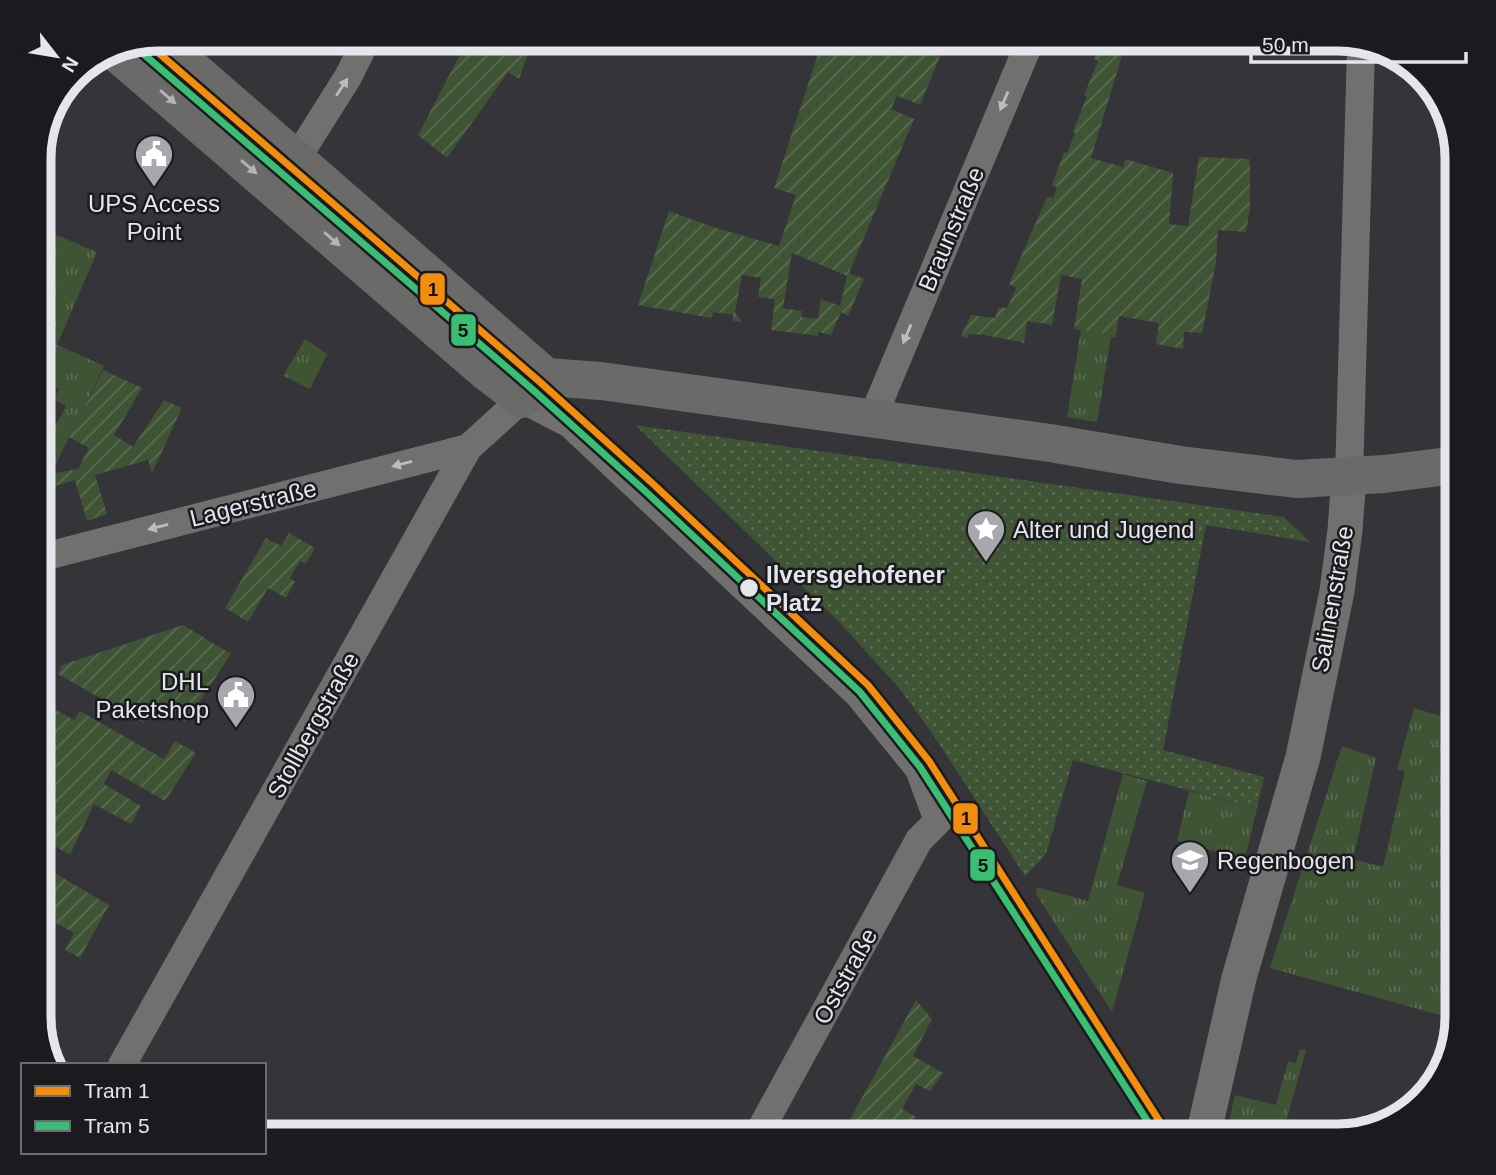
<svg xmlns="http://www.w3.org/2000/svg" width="1496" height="1175" font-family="Helvetica,sans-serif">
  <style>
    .grass { fill: url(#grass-tufts) }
    .park { fill: url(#park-dots) }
    .garden { fill: url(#garden-furrows); fill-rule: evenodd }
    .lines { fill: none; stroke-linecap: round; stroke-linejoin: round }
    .minor { stroke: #70706f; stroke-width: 28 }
    .tertiary { stroke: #70706f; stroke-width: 35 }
    .secondary { stroke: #6a6a69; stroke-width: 38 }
    .tram-1-casing { stroke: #1a1a1f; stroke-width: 12 }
    .tram-2-casing { stroke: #1a1a1f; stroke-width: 12 }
    .tram-1 { stroke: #f28d0d; stroke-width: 7 }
    .tram-2 { stroke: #3abe74; stroke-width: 7 }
    .oneway { fill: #bcbcc0 }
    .oneway2 { fill: #b4b4b8 }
    .stop-dot { fill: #e5e5ec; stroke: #1a1a1f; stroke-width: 2.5 }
    .labels { text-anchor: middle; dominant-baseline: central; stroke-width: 5; stroke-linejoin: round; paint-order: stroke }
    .poi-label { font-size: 24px; fill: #e5e5ec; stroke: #1a1a1f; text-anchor: start }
    .street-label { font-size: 24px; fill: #e5e5ec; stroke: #1a1a1f }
    .stop-label { font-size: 24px; font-weight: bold; fill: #e5e5ec; stroke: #1a1a1f; text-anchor: start }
    .rim { fill: none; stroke: #e5e5ec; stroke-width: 9 }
    .line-badge { stroke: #1a1a1f; stroke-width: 2.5 }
    .pale-badge-label { font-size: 19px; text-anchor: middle; font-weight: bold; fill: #111 }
  </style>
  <defs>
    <pattern id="grass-tufts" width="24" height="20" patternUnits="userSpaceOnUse" patternTransform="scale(1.75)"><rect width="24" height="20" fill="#3f5434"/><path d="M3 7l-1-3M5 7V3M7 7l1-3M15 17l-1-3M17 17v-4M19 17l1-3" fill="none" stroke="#5b6c52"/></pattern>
    <pattern id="park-dots" width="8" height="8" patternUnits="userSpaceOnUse" patternTransform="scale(1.75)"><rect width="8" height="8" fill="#3f5434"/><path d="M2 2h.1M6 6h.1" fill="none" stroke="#5b6c52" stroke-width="1.8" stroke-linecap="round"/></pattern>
    <pattern id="garden-furrows" width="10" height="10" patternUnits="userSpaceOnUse" patternTransform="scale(1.75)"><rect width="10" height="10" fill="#3f5434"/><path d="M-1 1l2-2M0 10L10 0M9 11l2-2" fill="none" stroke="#5b6c52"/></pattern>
  </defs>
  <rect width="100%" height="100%" fill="#343439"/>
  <g class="grass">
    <path d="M42,229L97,252L57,345L39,336V237Z"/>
    <path d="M1081,330L1116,335L1115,338L1111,337L1097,422L1067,417Z"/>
    <path d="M305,339L327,354L310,389L283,376Z"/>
    <path d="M64,348L104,366L51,474L39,478V413L57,423L66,406L54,399L59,389L47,382Z"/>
    <path d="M1414,708L1457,721L1454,753L1457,755V1017L1448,1041L1447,1017L1270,968L1342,746L1376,758L1353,859L1383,867L1405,771L1397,770Z"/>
    <path d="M1123,774L1147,781L1117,885L1145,893L1112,1012L1036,894L1037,887L1088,901Z"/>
    <path d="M1189,791L1257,808L1245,859L1177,841Z"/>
    <path d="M1300,1049L1306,1050L1282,1136H1228L1226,1134L1235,1095L1276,1105L1288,1061L1296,1063Z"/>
  </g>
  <path class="park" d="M635,425L1284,517L1310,542L1206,525L1163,750L1264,777L1257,808L1073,760L1046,854L1025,876L932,733L900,689L839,622Z"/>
  <g class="garden">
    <path d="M468,39H533L519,79L508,72L447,158L418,135Z"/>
    <path d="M823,39H930L945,44L920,105L897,96L891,109L914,119L849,273L864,279L848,316L841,312L831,335L818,332V336L771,330L775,299L758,297L761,278L742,275L735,312L742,322L733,321V315L713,312L712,318L638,305L669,211L710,226L779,246L796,195L774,188ZM792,253L847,276L840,306L821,299L818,319L801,317L802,311L783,308Z"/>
    <path d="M1102,39H1127L1091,158L1123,167L1125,159L1173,173L1169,224L1188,226L1199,157L1250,159V209L1246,232L1218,230L1216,263L1202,333L1184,332L1183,349L1156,344L1159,323L1119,316L1116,335L1074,329L1082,279L1061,275L1052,325L1027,321L1024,343L985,335L969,334L967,339L961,336L971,315L995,318L999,307L1007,308L1016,288L1009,284L1047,197L1053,198L1057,187L1052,185L1064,152L1067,153L1075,133L1073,131L1087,96L1084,95L1098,61L1094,59Z"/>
    <path d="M39,336L64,348L42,391L39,390Z"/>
    <path d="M103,370L142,388L114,435L133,447L164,400L182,408L152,473L148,460L95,475L107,514L87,521L75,480L42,490L51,474L78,469L89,448L69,437Z"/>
    <path d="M289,533L315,548L306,564L300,561L290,578L295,582L286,598L268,588L248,622L225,608L266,538L281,546Z"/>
    <path d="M183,625L231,654L186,722L155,705L144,723L58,674L62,665Z"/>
    <path d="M44,703L74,720L80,711L164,759L175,741L196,753L165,801L111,770L104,784L141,806L131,824L94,804L70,855L42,839L39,846V714Z"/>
    <path d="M39,864L109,905L80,958L65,950L74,933L45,917L47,914L39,909Z"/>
    <path d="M916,1000L932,1019L913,1056L943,1073L930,1091L916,1084L902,1109L916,1117L908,1132L916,1136H852L843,1132Z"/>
  </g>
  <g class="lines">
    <g class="minor">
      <path d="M297,158L348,77L367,39"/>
      <path d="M872,419L1031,39"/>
      <path d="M1349,477L1361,47"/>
      <path d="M39,558L468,448"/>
      <path d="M122,1065L468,448L522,399L570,424L858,694L919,769L938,821L919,840L757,1136"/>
    </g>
    <path class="tertiary" d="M1203,1136L1239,978L1303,757L1337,591L1345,530L1349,477"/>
    <g class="secondary">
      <path d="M158,39L546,377"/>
      <path d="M118,54L488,373L522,399L546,377"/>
      <path d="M546,377L601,381L1050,443L1180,465L1297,479L1384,474L1457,465"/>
    </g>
    <g class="tram-1-casing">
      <path id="tram-1" d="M147,43L540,382L651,482L868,685L929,761L1169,1136"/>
    </g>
    <g class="tram-2-casing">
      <path id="tram-2" d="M140,51L533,390L644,490L860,692L920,767L1157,1136"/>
    </g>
    <use href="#tram-1" class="tram-1"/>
    <use href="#tram-2" class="tram-2"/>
  </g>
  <defs><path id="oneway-solid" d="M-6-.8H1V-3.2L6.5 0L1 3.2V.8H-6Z" transform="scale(1.75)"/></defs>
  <g class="oneway">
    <use href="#oneway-solid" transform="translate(342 87) rotate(-57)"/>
    <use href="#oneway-solid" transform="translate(1004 101) rotate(113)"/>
    <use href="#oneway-solid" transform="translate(907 334) rotate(113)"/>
    <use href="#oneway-solid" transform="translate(402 464) rotate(166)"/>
    <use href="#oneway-solid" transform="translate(158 527) rotate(166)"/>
  </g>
  <g class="oneway2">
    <use href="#oneway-solid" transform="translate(168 97) rotate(41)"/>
    <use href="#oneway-solid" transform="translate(249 167) rotate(41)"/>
    <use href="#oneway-solid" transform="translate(332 239) rotate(41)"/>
  </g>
  <defs>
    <g id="civic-pin" transform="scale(2.0125)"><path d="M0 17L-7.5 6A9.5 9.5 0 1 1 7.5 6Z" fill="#a7a7ad" stroke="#1a1a1f"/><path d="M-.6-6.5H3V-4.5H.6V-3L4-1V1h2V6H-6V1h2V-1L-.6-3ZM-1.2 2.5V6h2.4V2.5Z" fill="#fff"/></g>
    <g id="sight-pin" transform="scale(2.0125)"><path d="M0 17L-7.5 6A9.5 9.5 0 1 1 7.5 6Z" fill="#a7a7ad" stroke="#1a1a1f"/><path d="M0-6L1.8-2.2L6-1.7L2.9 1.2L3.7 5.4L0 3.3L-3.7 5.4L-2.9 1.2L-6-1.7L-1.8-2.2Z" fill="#fff"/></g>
    <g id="school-pin" transform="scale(2.0125)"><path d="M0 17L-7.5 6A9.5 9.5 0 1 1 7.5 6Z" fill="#a7a7ad" stroke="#1a1a1f"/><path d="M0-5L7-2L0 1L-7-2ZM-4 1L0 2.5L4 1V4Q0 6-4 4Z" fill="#fff"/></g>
  </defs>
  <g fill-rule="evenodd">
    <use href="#civic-pin" x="154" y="154"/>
    <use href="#sight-pin" x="986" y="529"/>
    <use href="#civic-pin" x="236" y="695"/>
    <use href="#school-pin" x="1190" y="860"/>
  </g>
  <circle class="stop-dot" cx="749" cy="588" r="10"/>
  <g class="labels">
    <g class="poi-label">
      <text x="154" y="203" text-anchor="middle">UPS Access<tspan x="154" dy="28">Point</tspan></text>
      <text x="1013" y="529">Alter und Jugend</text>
      <text x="209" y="681" text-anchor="end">DHL<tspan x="209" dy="28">Paketshop</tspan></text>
      <text x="1217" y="860">Regenbogen</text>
    </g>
    <g class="street-label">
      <text transform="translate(951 229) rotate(-67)">Braunstraße</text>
      <text transform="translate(253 503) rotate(-14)">Lagerstraße</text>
      <text transform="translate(1332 599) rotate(-80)">Salinenstraße</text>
      <text transform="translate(313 725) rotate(-61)">Stollbergstraße</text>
      <text transform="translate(845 976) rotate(-61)">Oststraße</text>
    </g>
    <g class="stop-label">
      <text x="766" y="574">Ilversgehofener<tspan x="766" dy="28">Platz</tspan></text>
    </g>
  </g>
  <path d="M0 0H1496V1175H0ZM158 51H1338A107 107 0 0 1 1445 158V1017A107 107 0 0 1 1338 1124H158A107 107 0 0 1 51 1017V158A107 107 0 0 1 158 51Z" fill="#1a1a1f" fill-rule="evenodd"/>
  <path class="rim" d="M158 51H1338A107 107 0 0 1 1445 158V1017A107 107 0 0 1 1338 1124H158A107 107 0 0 1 51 1017V158A107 107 0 0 1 158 51Z"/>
  <g class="line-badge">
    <rect x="419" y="272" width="27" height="34" rx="7" fill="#f28d0d"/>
    <rect x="450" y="313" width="27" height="34" rx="7" fill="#3abe74"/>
    <rect x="952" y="802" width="27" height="33" rx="7" fill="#f28d0d"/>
    <rect x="969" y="848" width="27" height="34" rx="7" fill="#3abe74"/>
  </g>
  <g class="pale-badge-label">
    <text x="433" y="296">1</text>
    <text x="463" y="337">5</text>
    <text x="966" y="825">1</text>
    <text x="983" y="872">5</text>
  </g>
  <rect x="21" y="1063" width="245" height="91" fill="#1a1a1f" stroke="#6b6b71" stroke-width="2"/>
  <rect x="35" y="1086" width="35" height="10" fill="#f28d0d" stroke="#6b6b71" stroke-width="2"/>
  <text x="84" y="1098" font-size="21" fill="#e5e5ec">Tram 1</text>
  <rect x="35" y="1121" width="35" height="10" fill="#3abe74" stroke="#6b6b71" stroke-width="2"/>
  <text x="84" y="1133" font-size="21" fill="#e5e5ec">Tram 5</text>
  <g transform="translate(56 56) rotate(121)" stroke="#1a1a1f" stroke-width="5" paint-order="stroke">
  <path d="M0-5L12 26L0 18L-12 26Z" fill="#e5e5ec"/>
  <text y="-10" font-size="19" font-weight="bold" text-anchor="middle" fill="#e5e5ec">N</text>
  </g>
  <path d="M1251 52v10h215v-10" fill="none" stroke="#e5e5ec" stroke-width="3.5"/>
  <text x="1262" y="52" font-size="21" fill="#e5e5ec" stroke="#1a1a1f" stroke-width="5" paint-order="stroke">50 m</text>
</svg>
